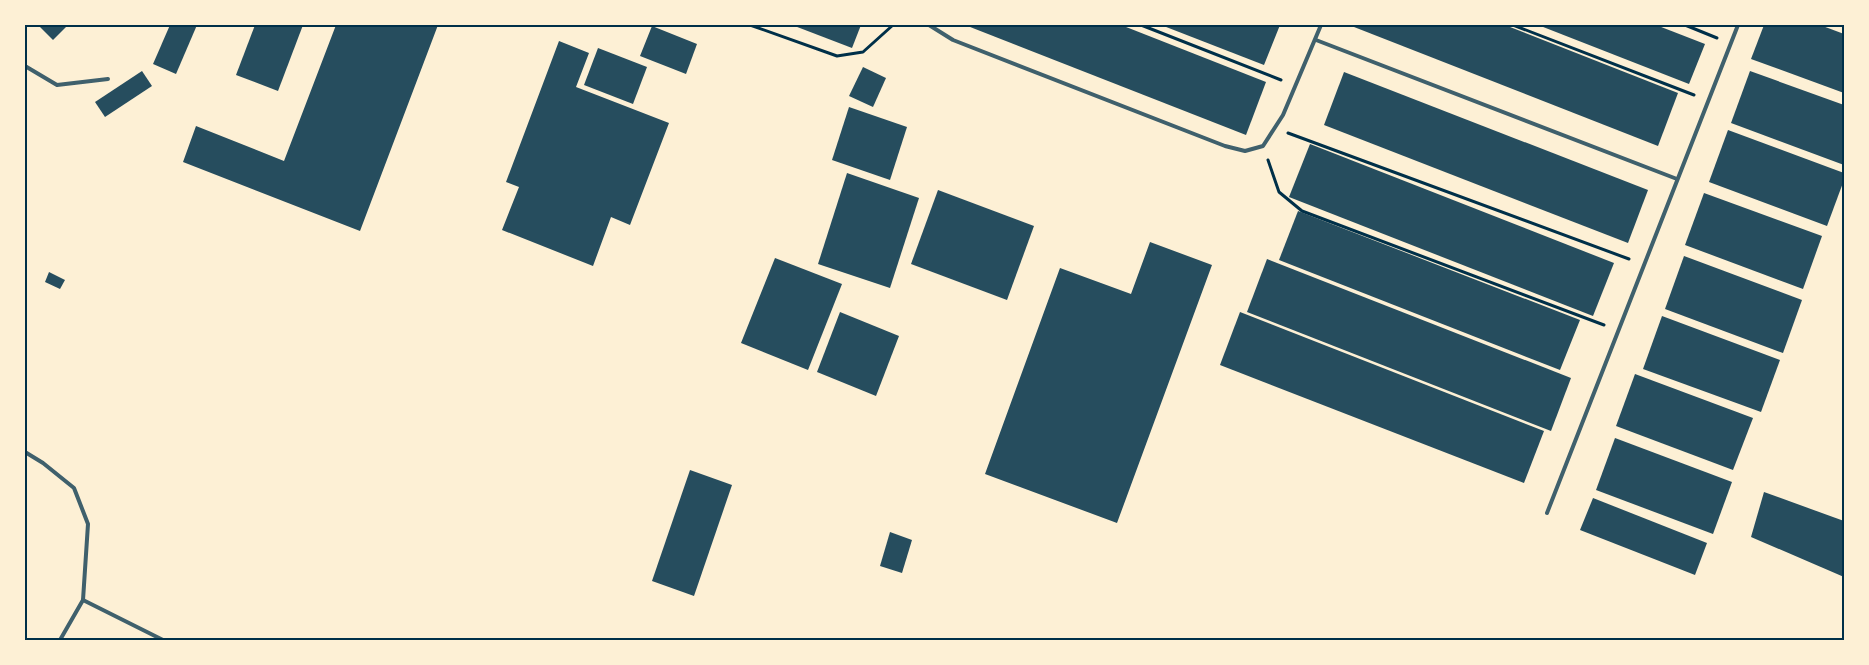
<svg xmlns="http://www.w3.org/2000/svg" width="1869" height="665" font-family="Rubik,sans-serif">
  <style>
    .building { fill: #264d5e }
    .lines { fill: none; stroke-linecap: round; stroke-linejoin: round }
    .path { stroke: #003049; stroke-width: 3 }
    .service { stroke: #3f606c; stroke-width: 4 }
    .neatline { fill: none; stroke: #003049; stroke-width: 2 }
  </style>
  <rect width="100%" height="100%" fill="#fdf0d5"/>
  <g class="building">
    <path d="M38,25H68L53,40Z"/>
    <path d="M170,25H197L176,74L153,64Z"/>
    <path d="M255,25H303L278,91L236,75Z"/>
    <path d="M336,25H438L360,231L183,162L196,126L284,161Z"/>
    <path d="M792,25H861L852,48Z"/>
    <path d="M965,25H1121L1266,82L1246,135Z"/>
    <path d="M1161,25H1280L1264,65Z"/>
    <path d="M1355,25H1505L1678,93L1658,146L1354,27Z"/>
    <path d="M1538,25H1656L1705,44L1689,84Z"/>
    <path d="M1764,25H1820L1844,34V93L1751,59Z"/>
    <path d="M652,26L697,44L686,74L640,56Z"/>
    <path d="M559,41L589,53L576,87L669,123L630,225L611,217L593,266L502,230L519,187L506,182Z"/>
    <path d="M598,48L647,67L633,104L584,85Z"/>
    <path d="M863,67L886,78L873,107L849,96Z"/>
    <path d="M142,71L152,86L105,117L95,102Z"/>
    <path d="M1750,71L1844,105V165L1731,123Z"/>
    <path d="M1344,72L1648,190L1628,243L1324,125Z"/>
    <path d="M849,107L907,127L890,180L832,160Z"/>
    <path d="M1728,130L1844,173V180L1827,226L1709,182Z"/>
    <path d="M1310,144L1614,263L1593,316L1289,197Z"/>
    <path d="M847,173L919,198L890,288L818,264Z"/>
    <path d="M938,190L1034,226L1007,300L911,264Z"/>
    <path d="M1704,193L1822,236L1803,289L1685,245Z"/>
    <path d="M1298,211L1580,320L1560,370L1279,260Z"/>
    <path d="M1150,242L1212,265L1117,523L985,474L1060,268L1131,294Z"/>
    <path d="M1684,256L1802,300L1783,353L1665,309Z"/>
    <path d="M775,258L842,284L808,370L741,343Z"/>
    <path d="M1267,259L1571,378L1551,431L1247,312Z"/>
    <path d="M49,272L65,280L60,289L45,282Z"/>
    <path d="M840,312L899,336L876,396L817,372Z"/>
    <path d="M1240,312L1544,431L1524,483L1220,365Z"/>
    <path d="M1662,316L1780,360L1761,412L1643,369Z"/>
    <path d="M1635,374L1753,418L1733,470L1616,426Z"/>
    <path d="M1615,438L1732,482L1713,534L1596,490Z"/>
    <path d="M690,470L732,485L694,596L652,581Z"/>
    <path d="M1764,492L1844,521V577L1751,537Z"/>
    <path d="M1593,498L1707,543L1695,575L1580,530Z"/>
    <path d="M890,532L912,540L902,573L880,566Z"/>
  </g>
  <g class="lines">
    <g class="path">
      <path d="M750,25L837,56L863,52L893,25"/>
      <path d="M1141,25L1281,80"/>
      <path d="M1513,25L1694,95"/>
      <path d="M1685,25L1717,38"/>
      <path d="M1288,133L1629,259"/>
      <path d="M1268,160L1279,192L1302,211L1604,325"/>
    </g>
    <g class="service">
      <path d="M929,25L953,40L1225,146L1245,151L1263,146L1283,115L1321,25"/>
      <path d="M1316,40L1677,179"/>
      <path d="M25,66L57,85L108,79"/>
      <path d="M25,452L43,463L74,488L88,524L83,600L60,640"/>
      <path d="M1547,513L1738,25"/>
      <path d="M83,600L163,640"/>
    </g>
  </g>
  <rect width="1869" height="665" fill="none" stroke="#fdf0d5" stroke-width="52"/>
  <rect x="26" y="26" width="1817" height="613" class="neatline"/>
</svg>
